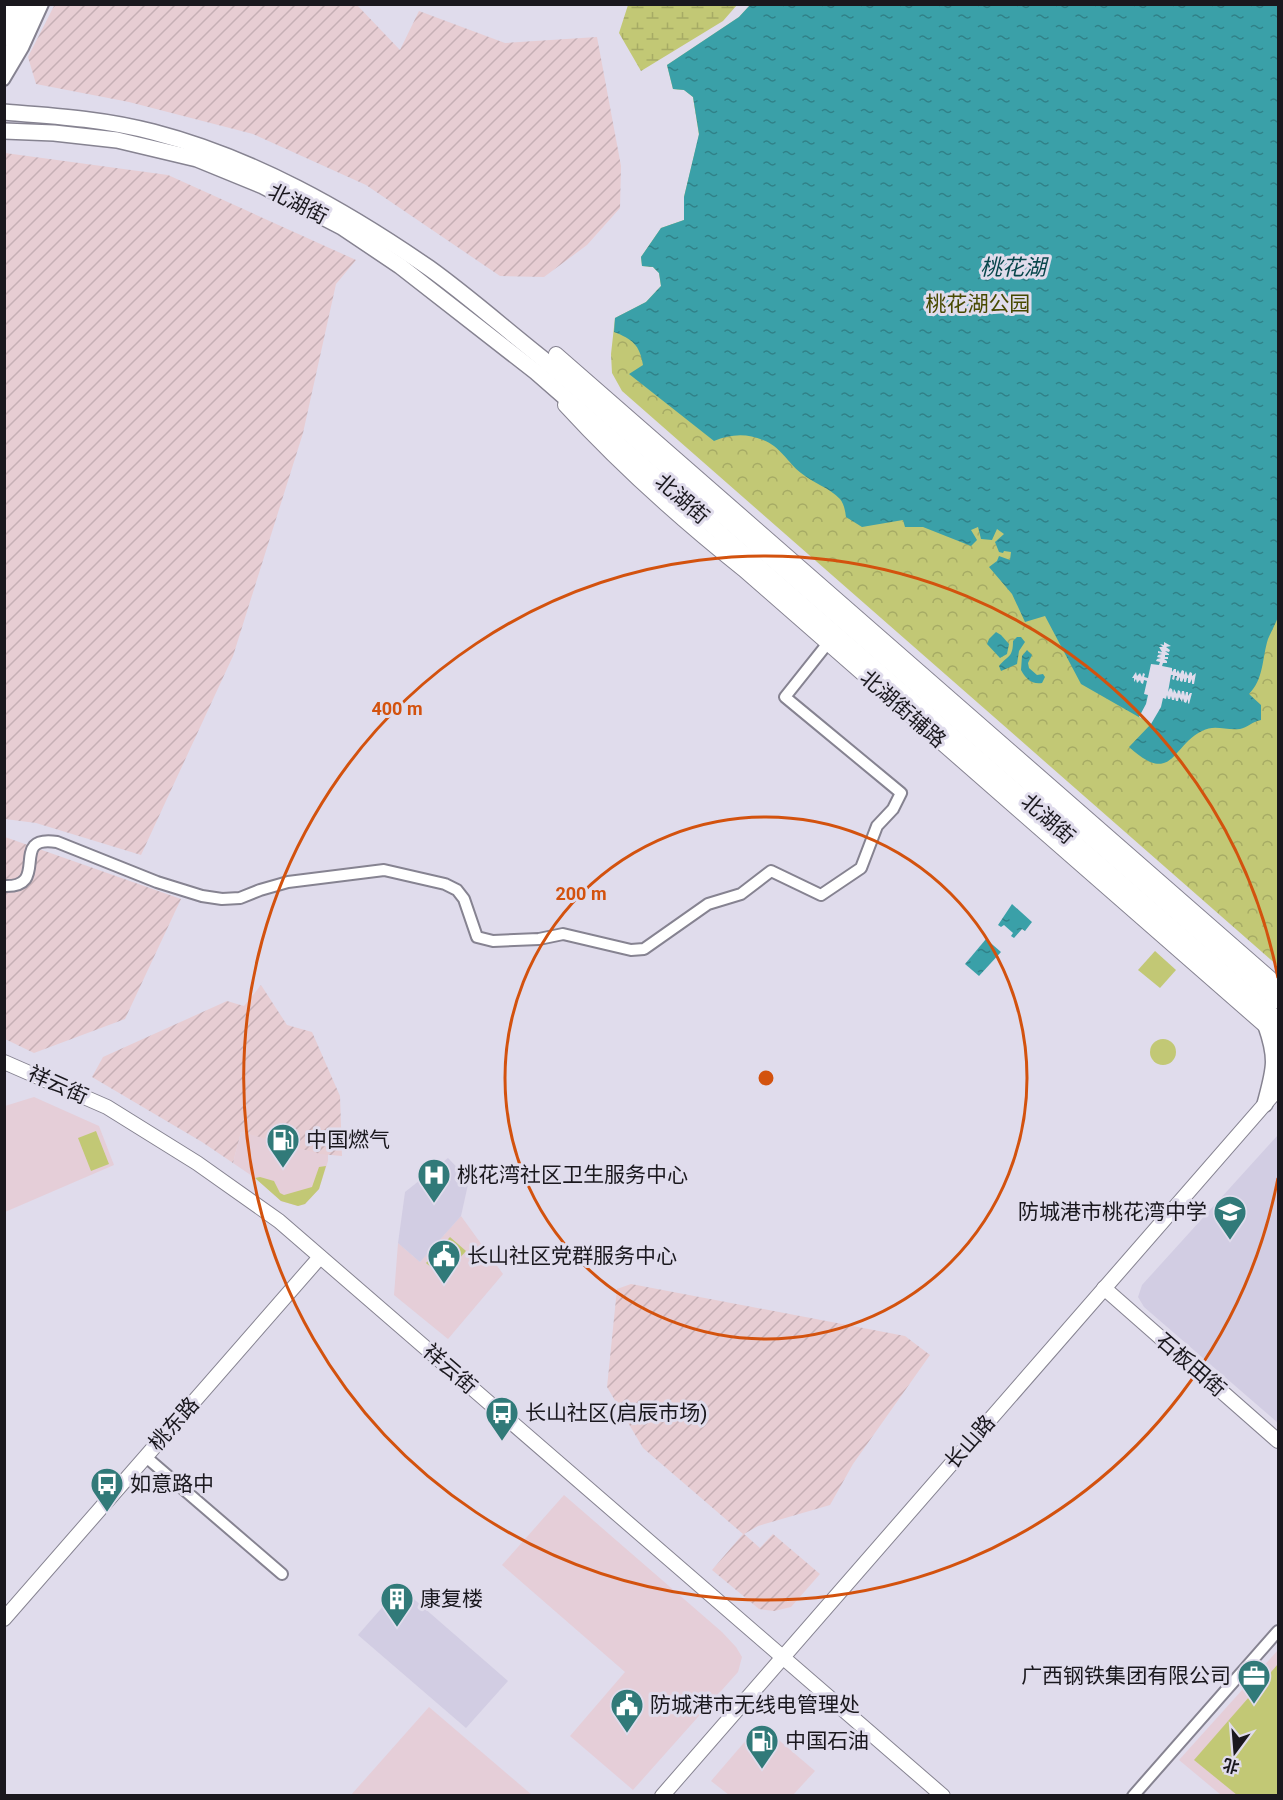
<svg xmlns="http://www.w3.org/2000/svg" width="1283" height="1800" font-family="Roboto,'Noto Sans SC',sans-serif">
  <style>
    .commercial { fill: #e5ced8 }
    .industrial { fill: url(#industrial-furrows) }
    .built { fill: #d2cde3 }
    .green { fill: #c2c875 }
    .wetland { fill: url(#wetland-marsh) }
    .park { fill: url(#park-crowns) }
    .water { fill: url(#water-ripples) }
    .pier { fill: #e0dcec }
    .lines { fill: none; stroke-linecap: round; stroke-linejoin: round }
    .minor-casing { stroke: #868391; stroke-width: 14 }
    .tertiary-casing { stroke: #868391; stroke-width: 16 }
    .secondary-casing { stroke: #868391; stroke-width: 18 }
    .minor { stroke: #fff; stroke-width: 10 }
    .tertiary { stroke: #fff; stroke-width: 14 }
    .secondary { stroke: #fff; stroke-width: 15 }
    .ring { fill: none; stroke: #d3520e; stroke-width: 3 }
    .labels { text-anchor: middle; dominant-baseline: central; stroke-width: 6; stroke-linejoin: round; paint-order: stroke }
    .street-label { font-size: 21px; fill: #1a181e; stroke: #e0dcec }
    .park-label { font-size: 21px; fill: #474900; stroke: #e0dcec }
    .poi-label { font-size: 21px; fill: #1a181e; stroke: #e0dcec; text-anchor: start }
    .water-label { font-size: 22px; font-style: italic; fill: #08464b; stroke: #e0dcec }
    .centre { fill: #d3520e; stroke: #e0dcec; stroke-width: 3 }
    .ring-label { font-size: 18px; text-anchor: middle; font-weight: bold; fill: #d3520e; stroke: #e0dcec; stroke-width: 6; stroke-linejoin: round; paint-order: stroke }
  </style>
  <defs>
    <pattern id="industrial-furrows" width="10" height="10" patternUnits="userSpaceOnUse" patternTransform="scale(1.5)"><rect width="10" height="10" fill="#e7cdd3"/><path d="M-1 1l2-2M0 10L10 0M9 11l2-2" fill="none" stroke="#c6afb5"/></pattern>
    <pattern id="wetland-marsh" width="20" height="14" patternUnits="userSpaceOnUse" patternTransform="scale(1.5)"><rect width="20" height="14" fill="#c2c875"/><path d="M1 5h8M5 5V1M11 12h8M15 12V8" fill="none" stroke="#a6ab65"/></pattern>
    <pattern id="park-crowns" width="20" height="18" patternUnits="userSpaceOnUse" patternTransform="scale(1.5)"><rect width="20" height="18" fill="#c2c875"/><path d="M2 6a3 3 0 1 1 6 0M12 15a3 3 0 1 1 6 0" fill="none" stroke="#a6ab65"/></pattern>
    <pattern id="water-ripples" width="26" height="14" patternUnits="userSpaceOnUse" patternTransform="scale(1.5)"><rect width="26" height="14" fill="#3aa0a8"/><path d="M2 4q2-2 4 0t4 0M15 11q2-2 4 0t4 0" fill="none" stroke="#308188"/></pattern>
  </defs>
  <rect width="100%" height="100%" fill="#e0dcec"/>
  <g class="commercial">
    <path d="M34,1097L99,1126L114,1165L5,1212V1106Z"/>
    <path d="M241,1132L328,1154V1161L319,1189L305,1204L298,1206L281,1201L255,1178L233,1163Z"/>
    <path d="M461,1216L503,1274L448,1339L394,1295L398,1243L420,1262Z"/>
    <path d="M564,1495L722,1632L736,1647L742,1657L738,1672L633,1790L570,1736L625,1672L502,1565Z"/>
    <path d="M1278,1650V1795H1221L1179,1760Z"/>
    <path d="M429,1707L532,1795H351Z"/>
    <path d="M760,1724L815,1771L793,1795H729L711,1781Z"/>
  </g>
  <g class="industrial">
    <path d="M55,4L357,5L400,50L419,11L505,43L597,37L621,166L620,208L587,245L544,277L500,276L366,185L253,134L129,102L36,84L28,57Z"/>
    <path d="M5,153L168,175L356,260L336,284L303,433L233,656L141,855L36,823L5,819Z"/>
    <path d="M5,837L181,899L125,1019L34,1053L5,1039Z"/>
    <path d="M261,985L287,1025L312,1032L340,1096L342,1156L320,1154L241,1132L233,1163L202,1142L92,1077L103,1057L227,1001L244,1006Z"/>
    <path d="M631,1284L905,1336L930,1355L853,1464L830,1505L758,1526L744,1534L760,1548L773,1534L820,1574L791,1607L774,1611L759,1609L712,1570L743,1534L643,1448L607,1387L617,1289Z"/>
  </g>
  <g class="built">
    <path d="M1278,1135V1423L1144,1307L1138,1297L1142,1285Z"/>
    <path d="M448,1158L469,1180L461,1216L420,1262L398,1243L405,1192Z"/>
    <path d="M400,1587L508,1681L466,1728L358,1635Z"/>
  </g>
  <g class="green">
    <path d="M1155,951L1176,970L1160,988L1138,970Z"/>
    <circle cx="1163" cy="1052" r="13"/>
    <path d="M96,1131L109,1164L91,1171L78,1138Z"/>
    <path d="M326,1166L319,1189L305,1204L298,1206L281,1201L255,1178L260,1177L274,1181L280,1193L284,1195L312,1187L319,1167Z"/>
    <path d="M450,1237L466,1251L443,1277L426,1263Z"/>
    <path d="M1278,1664V1795H1237L1194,1760Z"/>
  </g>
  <path class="wetland" d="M628,5V4L737,5L723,21L641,71L619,33Z"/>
  <path class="park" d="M750,5H1278V966L622,391L612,373L611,354L615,318L646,302L661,286L659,273L653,267L642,266L641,257L661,228L684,220V197L699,135L693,97L684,90L673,89L667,65L739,17Z"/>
  <g class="water">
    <path d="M750,5H1278V617C1275,625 1271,632 1268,639C1262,658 1264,679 1249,694L1261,705V720C1253,721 1247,728 1240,729C1226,731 1215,724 1202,731C1172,745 1173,787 1129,747L1151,724L1081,684L1045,616L1025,622L1012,594L989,567L997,561L999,556L1010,560L1011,552L1004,551L1003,553L999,552L995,542L1004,534L997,529L992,540L981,539L978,527L971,530L977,540L971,546L923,527H905L903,520L862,527L846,517C845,510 844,504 840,499C830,488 813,483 801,473C788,463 780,446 763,440C747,433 730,434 714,441L629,374L643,365C640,345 632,339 614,332L615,318L646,302L661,286L659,273L653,267L642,266L641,257L661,228L684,220V197L699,134L693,97L684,90L673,89L667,65L739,17Z"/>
    <path d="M996,632L1001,635L1009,644L1007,654L1000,658L987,644L989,639Z"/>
    <path d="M1017,637H1021L1025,642L1019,651L1017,664L1001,671L999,666C1008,655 1013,658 1013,641Z"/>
    <path d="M1027,650L1032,655L1028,663L1029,668L1037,675L1043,674L1045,677L1042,683C1032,685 1025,678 1021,670L1022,656Z"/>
    <path d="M1012,904L1032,922L1025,931L1022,929L1014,938L1011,936L1013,933L1004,925L1001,927L998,925Z"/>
    <path d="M986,939L1001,952L979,976L965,964Z"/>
  </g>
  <path class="pier" d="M1164,642L1171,646L1166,647L1170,650L1169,652L1165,651L1169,654V655H1165V657H1168V659H1164L1167,661V663H1163L1162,666L1172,668V672L1174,669H1176V673L1178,670L1180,674L1182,670L1184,671V675L1186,671L1188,676L1190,672L1192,673V676L1196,673L1194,684H1192V679L1190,683H1188V678H1187L1186,682H1184V678L1182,682L1180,681V677L1178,681L1176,680L1177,676H1175L1174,680L1172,679L1173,675H1171L1168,692L1170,688L1172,689L1173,693L1174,689L1177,694L1178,690L1180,691L1181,695L1182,691H1184L1185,696L1186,692H1188V696L1190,693H1192L1189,704L1188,703V699L1186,703L1184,702L1183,698L1182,702L1179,697L1178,701H1176L1175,697L1174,700H1172L1171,696L1170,699H1168L1167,695L1166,699L1163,698L1161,707L1151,724L1139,717L1146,704L1148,695L1144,694L1147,681L1144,680L1143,684L1141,683L1140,680L1137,683L1136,679L1134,682V678H1132L1136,672L1137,676L1140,673L1142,677L1143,673L1145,674L1144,677L1148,678L1151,664L1159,665L1160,662L1156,661L1157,659L1161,658L1157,657L1158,655L1162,654L1158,653V651L1162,652L1159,647H1163L1160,644L1164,645Z"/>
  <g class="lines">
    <g class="minor-casing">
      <g id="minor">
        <path d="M4,16L10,4"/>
        <path d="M4,80L23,48L43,4"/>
        <path d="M4,886C52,888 7,834 57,842L157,882L202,896L222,899L240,898L260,890L288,882L384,870L445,884L457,890L464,899L477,937L493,941L539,939L563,934L631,950L644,949L708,904L741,894L771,871L821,895L861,868L877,826L893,809L901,793L785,697L828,643"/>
        <path d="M146,1457L282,1574"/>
        <path d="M1133,1796L1278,1631"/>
      </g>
    </g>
    <g class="tertiary-casing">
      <g id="tertiary">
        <path d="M556,354L1278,985"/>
        <path d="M565,405C620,465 680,519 744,570L1278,1037"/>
        <path d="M4,1062L107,1107L197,1163L279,1221L943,1796"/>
        <path d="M1104,1288L1278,1441"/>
        <path d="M4,1619L320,1257"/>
        <path d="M662,1796L1278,1089"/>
      </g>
    </g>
    <g class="secondary-casing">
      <g id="secondary">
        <path d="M4,38L20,4"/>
        <path d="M4,68L33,4"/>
        <path d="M4,112C55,116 104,119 153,132C253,158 345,210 429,268C468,296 505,329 543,359L1278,1001"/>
        <path d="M4,131L54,133L117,140L197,159L263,186L342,227L400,266L536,372L1278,1020"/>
        <path d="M1265,1104C1274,1070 1278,1060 1266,1026"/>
      </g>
    </g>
    <use href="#minor" class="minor"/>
    <use href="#tertiary" class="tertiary"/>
    <use href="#secondary" class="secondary"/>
  </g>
  <g class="ring">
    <circle cx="766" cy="1078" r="261"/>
    <path d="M1278 1178A522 522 0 1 1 1278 978"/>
  </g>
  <defs>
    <g id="fuel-pin" transform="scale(1.725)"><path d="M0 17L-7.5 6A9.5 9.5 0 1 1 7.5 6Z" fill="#317a79" stroke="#e0dcec"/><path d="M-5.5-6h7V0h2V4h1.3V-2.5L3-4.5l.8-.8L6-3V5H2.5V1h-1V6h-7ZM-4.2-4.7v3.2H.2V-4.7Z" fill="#fff"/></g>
    <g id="hospital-pin" transform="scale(1.725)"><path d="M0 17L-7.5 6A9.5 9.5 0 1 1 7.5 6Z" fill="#317a79" stroke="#e0dcec"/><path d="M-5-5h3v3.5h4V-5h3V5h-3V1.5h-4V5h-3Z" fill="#fff"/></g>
    <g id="school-pin" transform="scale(1.725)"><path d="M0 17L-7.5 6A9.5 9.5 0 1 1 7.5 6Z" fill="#317a79" stroke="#e0dcec"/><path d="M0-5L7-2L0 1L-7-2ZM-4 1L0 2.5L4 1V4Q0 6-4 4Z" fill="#fff"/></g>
    <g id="civic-pin" transform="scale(1.725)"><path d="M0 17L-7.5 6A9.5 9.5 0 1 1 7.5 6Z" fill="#317a79" stroke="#e0dcec"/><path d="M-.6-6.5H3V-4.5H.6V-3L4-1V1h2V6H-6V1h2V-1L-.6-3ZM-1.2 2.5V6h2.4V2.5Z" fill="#fff"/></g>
    <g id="bus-pin" transform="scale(1.725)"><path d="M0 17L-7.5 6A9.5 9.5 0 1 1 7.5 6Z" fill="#317a79" stroke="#e0dcec"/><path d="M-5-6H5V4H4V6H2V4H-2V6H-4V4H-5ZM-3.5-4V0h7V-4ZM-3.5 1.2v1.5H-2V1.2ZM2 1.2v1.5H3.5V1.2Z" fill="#fff"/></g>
    <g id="building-pin" transform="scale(1.725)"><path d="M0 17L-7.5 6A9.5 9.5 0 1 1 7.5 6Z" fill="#317a79" stroke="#e0dcec"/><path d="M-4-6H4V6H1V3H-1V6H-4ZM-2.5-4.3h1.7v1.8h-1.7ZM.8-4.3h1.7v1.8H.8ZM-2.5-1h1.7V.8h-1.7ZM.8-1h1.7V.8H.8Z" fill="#fff"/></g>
    <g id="office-pin" transform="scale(1.725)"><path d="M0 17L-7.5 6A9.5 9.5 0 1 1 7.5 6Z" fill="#317a79" stroke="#e0dcec"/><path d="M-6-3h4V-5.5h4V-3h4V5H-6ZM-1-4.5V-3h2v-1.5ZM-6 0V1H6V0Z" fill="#fff"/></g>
  </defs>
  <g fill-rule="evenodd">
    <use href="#fuel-pin" x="283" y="1140"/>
    <use href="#hospital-pin" x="434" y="1175"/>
    <use href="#school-pin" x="1230" y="1212"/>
    <use href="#civic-pin" x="444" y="1256"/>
    <use href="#bus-pin" x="502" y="1413"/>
    <use href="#bus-pin" x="107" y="1484"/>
    <use href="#building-pin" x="397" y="1599"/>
    <use href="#office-pin" x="1254" y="1676"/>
    <use href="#civic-pin" x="627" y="1705"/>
    <use href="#fuel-pin" x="762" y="1741"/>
  </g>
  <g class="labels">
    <g class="street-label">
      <text transform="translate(298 204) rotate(27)">北湖街</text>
      <text transform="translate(682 499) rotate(41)">北湖街</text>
      <text transform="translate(903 709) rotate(41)">北湖街辅路</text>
      <text transform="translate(1048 819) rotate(41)">北湖街</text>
      <text transform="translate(58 1085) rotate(24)">祥云街</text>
      <text transform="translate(1191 1365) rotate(41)">石板田街</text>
      <text transform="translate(450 1369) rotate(41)">祥云街</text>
      <text transform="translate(174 1424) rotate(-49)">桃东路</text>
      <text transform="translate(970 1442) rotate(-49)">长山路</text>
    </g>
    <g class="park-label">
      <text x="978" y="304">桃花湖公园</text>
    </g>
    <g class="poi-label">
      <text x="306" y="1140">中国燃气</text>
      <text x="457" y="1175">桃花湾社区卫生服务中心</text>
      <text x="1207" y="1212" text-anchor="end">防城港市桃花湾中学</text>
      <text x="467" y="1256">长山社区党群服务中心</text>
      <text x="525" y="1413">长山社区(启辰市场)</text>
      <text x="130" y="1484">如意路中</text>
      <text x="420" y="1599">康复楼</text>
      <text x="1231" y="1676" text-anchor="end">广西钢铁集团有限公司</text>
      <text x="650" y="1705">防城港市无线电管理处</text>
      <text x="785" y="1741">中国石油</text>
    </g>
    <g class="water-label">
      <text x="1013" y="267">桃花湖</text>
    </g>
  </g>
  <circle cx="766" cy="1078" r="9" class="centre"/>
  <g class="ring-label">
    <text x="397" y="715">400 m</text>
    <text x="581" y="900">200 m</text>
  </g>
  <rect width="1283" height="1800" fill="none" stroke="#1a181e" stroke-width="12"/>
  <g transform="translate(1235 1752) rotate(196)" stroke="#e0dcec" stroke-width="4.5" paint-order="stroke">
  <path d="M0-4.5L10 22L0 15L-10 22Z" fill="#1a181e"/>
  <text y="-9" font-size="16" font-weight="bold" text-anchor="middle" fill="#1a181e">北</text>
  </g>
</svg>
